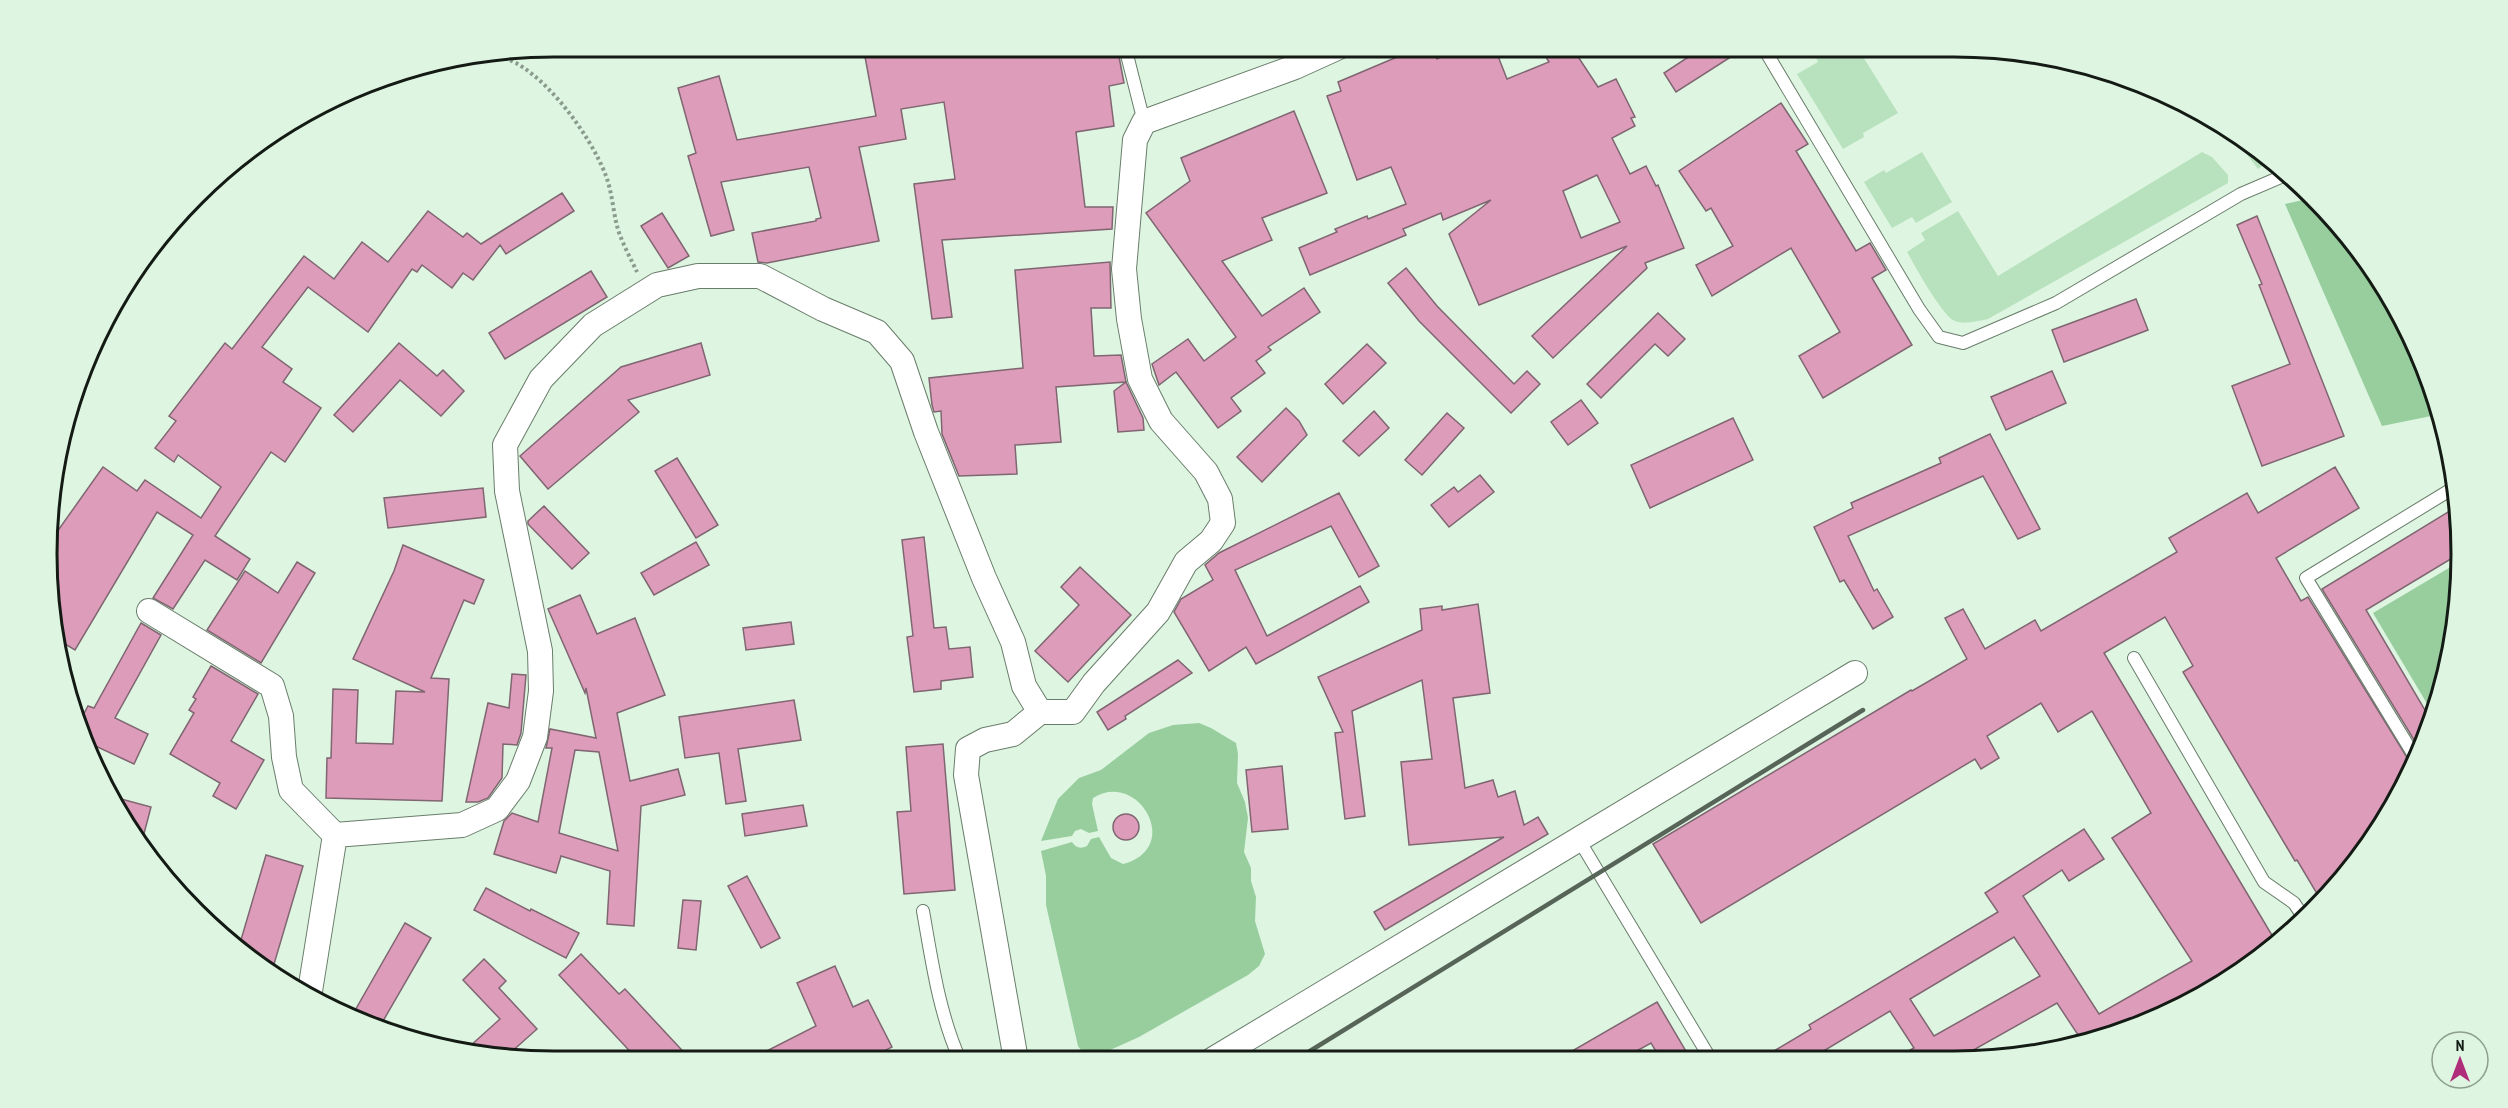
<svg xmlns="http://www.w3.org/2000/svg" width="2508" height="1108" font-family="'PT Sans Narrow',sans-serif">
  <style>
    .green { fill: #b8e2bd }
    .water { fill: #98ce9e }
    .building { fill: #de9cbb; stroke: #7f6671; stroke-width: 1.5; fill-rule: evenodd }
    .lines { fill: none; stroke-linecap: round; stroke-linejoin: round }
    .service-casing { stroke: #697d6b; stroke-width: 14 }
    .minor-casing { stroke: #697d6b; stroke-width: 26 }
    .path { stroke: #8b9c8e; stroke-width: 4; stroke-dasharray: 3 3; stroke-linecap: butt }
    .service { stroke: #fff; stroke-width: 12 }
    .minor { stroke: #fff; stroke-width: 24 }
    .rail { stroke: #576458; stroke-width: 4.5 }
    .rim { fill: none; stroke: #131b14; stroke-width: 3 }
  </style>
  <rect width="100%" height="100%" fill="#def5e1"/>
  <g class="green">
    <path d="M1836,47H1857L1898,113L1863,133L1864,137L1843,149L1797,74L1818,62L1816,58Z"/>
    <path d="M2226,127L2255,148L2266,163L2258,169Z"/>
    <path d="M1922,152L1952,202L1916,223L1912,217L1892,228L1864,182L1884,170L1886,173Z"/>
    <path d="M2202,152L2212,157L2228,175V183L1988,319C1978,321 1964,325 1955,321C1942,316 1915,266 1907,252L1925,240L1921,233L1958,211L1998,276Z"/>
  </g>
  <g class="water">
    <path d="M2312,198L2357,245L2409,330L2441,414L2382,426L2285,204Z"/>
    <path d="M2459,562L2457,621L2435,717L2373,613Z"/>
    <path d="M1199,723L1211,728L1236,743L1238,754L1237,783L1245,802L1248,818L1244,852L1251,868V881L1256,897L1255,921L1265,954L1259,966L1248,975L1139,1037L1088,1060L1078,1046L1046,905V876L1041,851L1072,842C1076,848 1080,849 1087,846L1091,839L1099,837L1111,858L1123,864C1184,848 1138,769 1093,798L1092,804L1098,831L1089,833L1081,829L1075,831L1072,836L1041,841L1058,799L1079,778L1101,770L1149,733L1173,725Z"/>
  </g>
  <g class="building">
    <path d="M863,46H1117L1124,83L1109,86L1114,126L1076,132L1085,207H1113L1112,229L942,240L952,317L932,319L914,184L955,179L944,102L901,109L906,139L859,147L879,241L767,263L758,262L752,233L816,221V219L821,218L809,167L721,182L734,230L711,236L688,156L696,153L678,88L719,76L737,140L876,116Z"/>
    <path d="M1423,46H1432L1437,59L1465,46H1494L1507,79L1549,62L1539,46H1571L1598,87L1616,79L1635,117L1631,118L1635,126L1612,138L1630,174L1646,166L1656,186L1658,185L1684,248L1645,263L1647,268L1553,358L1532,336L1627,246L1479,305L1449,234L1491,200L1443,220L1441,213L1403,229L1406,235L1310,275L1299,248L1337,232L1335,229L1367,216L1368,219L1406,204L1391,167L1357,180L1327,96L1341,91L1338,82ZM1597,175L1620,222L1581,238L1563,191Z"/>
    <path d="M1705,46H1748L1676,92L1664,73Z"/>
    <path d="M1781,103L1808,144L1796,151L1856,251L1870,243L1886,270L1872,278L1912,345L1823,398L1799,356L1840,332L1791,248L1712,296L1696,265L1733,246L1711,208L1706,211L1679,171Z"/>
    <path d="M1294,111L1327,193L1262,218L1272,240L1222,261L1262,316L1304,288L1320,312L1268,347L1271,350L1256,361L1265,373L1231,398L1241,411L1218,428L1176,372L1159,385L1152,364L1188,339L1204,361L1236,337L1146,213L1190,181L1181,158Z"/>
    <path d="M562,193L574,211L506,254L500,245L473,280L463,273L452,288L422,265L417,272L412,269L368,332L308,287L262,347L292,369L283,382L321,408L285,462L271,452L215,536L250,559L237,580L205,560L173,609L153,598L193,535L157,512L75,650L55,638L47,546L103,467L137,491L145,480L201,518L221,487L178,455L174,462L155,448L176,421L169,416L225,343L232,349L304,256L334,279L362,242L388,262L428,211L463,237L467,233L481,244Z"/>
    <path d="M662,213L689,256L668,268L641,226Z"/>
    <path d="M2257,216L2344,436L2262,466L2232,386L2290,364L2259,285L2262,284L2237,225Z"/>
    <path d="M1110,262L1111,308H1091L1094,356L1121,355L1126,382L1056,387L1061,442L1015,445L1017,474L959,476L942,434L941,411L934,412L932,405L929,378L1023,368L1015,270Z"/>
    <path d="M1406,268L1437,306L1514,384L1527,371L1540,384L1511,413L1419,321L1388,283Z"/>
    <path d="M591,271L607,297L505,359L489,333Z"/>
    <path d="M2136,299L2148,330L2064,362L2052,330Z"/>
    <path d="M1658,313L1685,339L1668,356L1655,344L1601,398L1587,384Z"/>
    <path d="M399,343L437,376L443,370L464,391L441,416L400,380L353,432L334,415Z"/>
    <path d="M701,343L710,375L628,400L639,412L548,489L520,456L621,367Z"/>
    <path d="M1367,344L1386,363L1343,404L1325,384Z"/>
    <path d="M2052,371L2066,403L2006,430L1991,397Z"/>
    <path d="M1126,382L1143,418L1144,430L1118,432L1114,391Z"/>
    <path d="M1581,400L1598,423L1568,445L1551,422Z"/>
    <path d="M1286,408L1299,421L1307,435L1262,482L1237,457Z"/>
    <path d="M1374,411L1389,428L1359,456L1343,441Z"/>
    <path d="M1447,413L1464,428L1422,475L1405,460Z"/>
    <path d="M1733,418L1753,460L1650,508L1631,465Z"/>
    <path d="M1990,434L2040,529L2018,539L1983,476L1848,536L1874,591L1877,589L1893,617L1873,629L1844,580L1840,582L1814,527L1853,508L1851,503L1941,463L1939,458Z"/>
    <path d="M677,458L718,525L696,538L655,471Z"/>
    <path d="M2335,467L2359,508L2276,558L2301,601L2308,597L2411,764L2376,836L2319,897L2297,860L2295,861L2183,672L2193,666L2165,617L2104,653L2276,942L2263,956L2149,1023L2082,1041L2057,1003L1961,1057H1897L1914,1048L1890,1011L1812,1058H1762L1811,1029L1809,1025L1998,912L1985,893L2084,829L2104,859L2069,881L2062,870L2023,896L2099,1014L2192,961L2112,838L2151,813L2092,711L2058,732L2041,703L1987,736L1999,758L1981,769L1975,759L1701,923L1653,844L1911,690L1912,691L1967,659L1945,618L1963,609L1985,649L2035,620L2041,631L2177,552L2169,538L2247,493L2258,513ZM2014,937L2040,976L1934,1036L1910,999Z"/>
    <path d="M1480,475L1494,492L1449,527L1431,505L1454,487L1458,492Z"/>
    <path d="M483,488L486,517L388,528L384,498Z"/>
    <path d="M1339,493L1379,566L1359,577L1331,526L1235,570L1267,636L1360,586L1369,602L1256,664L1246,647L1209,671L1174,612L1181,599L1213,580L1205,565L1219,553Z"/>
    <path d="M544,506L589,553L572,569L528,524V521Z"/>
    <path d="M2458,506L2460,521L2459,554L2366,610L2432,722L2419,748L2322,589Z"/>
    <path d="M924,537L934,628L946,627L949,649L970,647L973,677L941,681V689L914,692L907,637L913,636L902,540Z"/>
    <path d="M696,542L709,565L654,595L641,573Z"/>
    <path d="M403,545L484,580L474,604L464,600L431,678L449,679L442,801L326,798L327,758H331L333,689L358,690L356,743L393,744L396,691L425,692L353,659L394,571Z"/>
    <path d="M297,562L315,573L261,663L207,630L245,571L278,593Z"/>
    <path d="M1080,567L1131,615L1068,682L1035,651L1079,605L1061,587Z"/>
    <path d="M580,595L597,634L635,618L665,695L617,713L630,781L678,769L685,795L641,806L634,926L607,924L610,871L561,856L556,873L494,854L504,821L512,813L538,822L552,748H546L550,729L596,738L586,688L585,693L548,609ZM575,750L599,752L618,851L559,833Z"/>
    <path d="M1478,604L1490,693L1453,698L1465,788L1493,780L1498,797L1515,791L1524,825L1538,817L1548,834L1385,930L1374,912L1504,837L1409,845L1401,762L1432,759L1422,680L1352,711L1365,816L1345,819L1335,733L1343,732L1318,677L1422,630L1420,609L1442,606V610Z"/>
    <path d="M791,622L794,644L746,650L743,628Z"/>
    <path d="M141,623L161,635L115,718L148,734L134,764L91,744L81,719L88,706L94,708Z"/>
    <path d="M1178,660L1192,673L1125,716L1126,719L1108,730L1097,712Z"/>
    <path d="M211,666L258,694L231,741L264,760L236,809L213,796L220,783L170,754L194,713L189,710L196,699L193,697Z"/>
    <path d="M512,674L526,675L521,733L517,745L503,744L502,778L488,798L478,802H466L488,703L509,708Z"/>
    <path d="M794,700L801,740L738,749L746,801L726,804L719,753L685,758L679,717Z"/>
    <path d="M943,744L955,890L904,894L897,812L911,811L906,747Z"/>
    <path d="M1282,766L1288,829L1252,832L1246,770Z"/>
    <path d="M110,796L151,807L141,845L115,808Z"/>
    <path d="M803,805L807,826L745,836L742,814Z"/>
    <circle cx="1126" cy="827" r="13"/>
    <path d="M266,855L303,866L272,971L245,956L238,950Z"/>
    <path d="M747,876L780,938L761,948L728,886Z"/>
    <path d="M486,888L530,911L531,909L579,933L566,958L474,910Z"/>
    <path d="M683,900L701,901L696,950L678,948Z"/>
    <path d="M405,923L431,938L379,1028L353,1014Z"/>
    <path d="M581,954L619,994L625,989L692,1061H639L559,975Z"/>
    <path d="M484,959L506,981L499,988L537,1029L509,1054L469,1047L500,1019L463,980Z"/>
    <path d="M835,966L853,1007L868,1000L892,1047L865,1061H747L816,1026L797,983Z"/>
    <path d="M1657,1002L1690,1058H1660L1651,1043L1624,1058H1560Z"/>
  </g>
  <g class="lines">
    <g class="service-casing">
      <g id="service">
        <path d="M1125,47L1144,122"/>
        <path d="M1763,47L1919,309L1939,337L1963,343L2056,303L2241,194L2290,173"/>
        <path d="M2134,658L2264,882L2294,903L2302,915"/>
        <path d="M2415,757L2306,578L2455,487"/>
        <path d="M1579,840L1710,1058"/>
        <path d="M923,911C932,962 939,1013 960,1060"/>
      </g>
    </g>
    <g class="minor-casing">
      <g id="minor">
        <path d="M149,611L272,686L281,716L284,757L291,790L335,835"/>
        <path d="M1040,712H1073L1094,683L1158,612L1186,562L1211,541L1223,523L1220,499L1206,472L1161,421L1140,379L1129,319L1124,269L1135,140L1144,122L1295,67L1339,47"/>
        <path d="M310,991L335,835L462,825L497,809L518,781L535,737L541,691L540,651L507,491L505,445L541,379L593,325L657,285L698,276H760L823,309L877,332L902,361L926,432L984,578L1013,642L1024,686L1040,712L1013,734L985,740L968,749L966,775L1016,1060"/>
        <path d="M1212,1060L1855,673"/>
      </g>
    </g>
    <path class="path" d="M499,56C542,67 591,136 606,176C612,192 613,210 617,226C621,241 630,257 637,272"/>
    <use href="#service" class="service"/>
    <use href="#minor" class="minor"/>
    <path class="rail" d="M1297,1059L1863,710"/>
  </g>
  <path d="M0 0H2508V1108H0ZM554 57H1954A497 497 0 0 1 2451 554V554A497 497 0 0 1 1954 1051H554A497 497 0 0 1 57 554V554A497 497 0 0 1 554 57Z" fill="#def5e1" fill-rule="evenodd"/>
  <path class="rim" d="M554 57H1954A497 497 0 0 1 2451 554V554A497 497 0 0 1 1954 1051H554A497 497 0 0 1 57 554V554A497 497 0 0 1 554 57Z"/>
  <g transform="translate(2460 1060)"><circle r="28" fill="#def5e1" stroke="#8d9e8f" stroke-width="1.5"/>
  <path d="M0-4.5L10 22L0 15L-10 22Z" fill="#af2d79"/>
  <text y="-9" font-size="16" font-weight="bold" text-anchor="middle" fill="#131b14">N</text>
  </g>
</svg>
